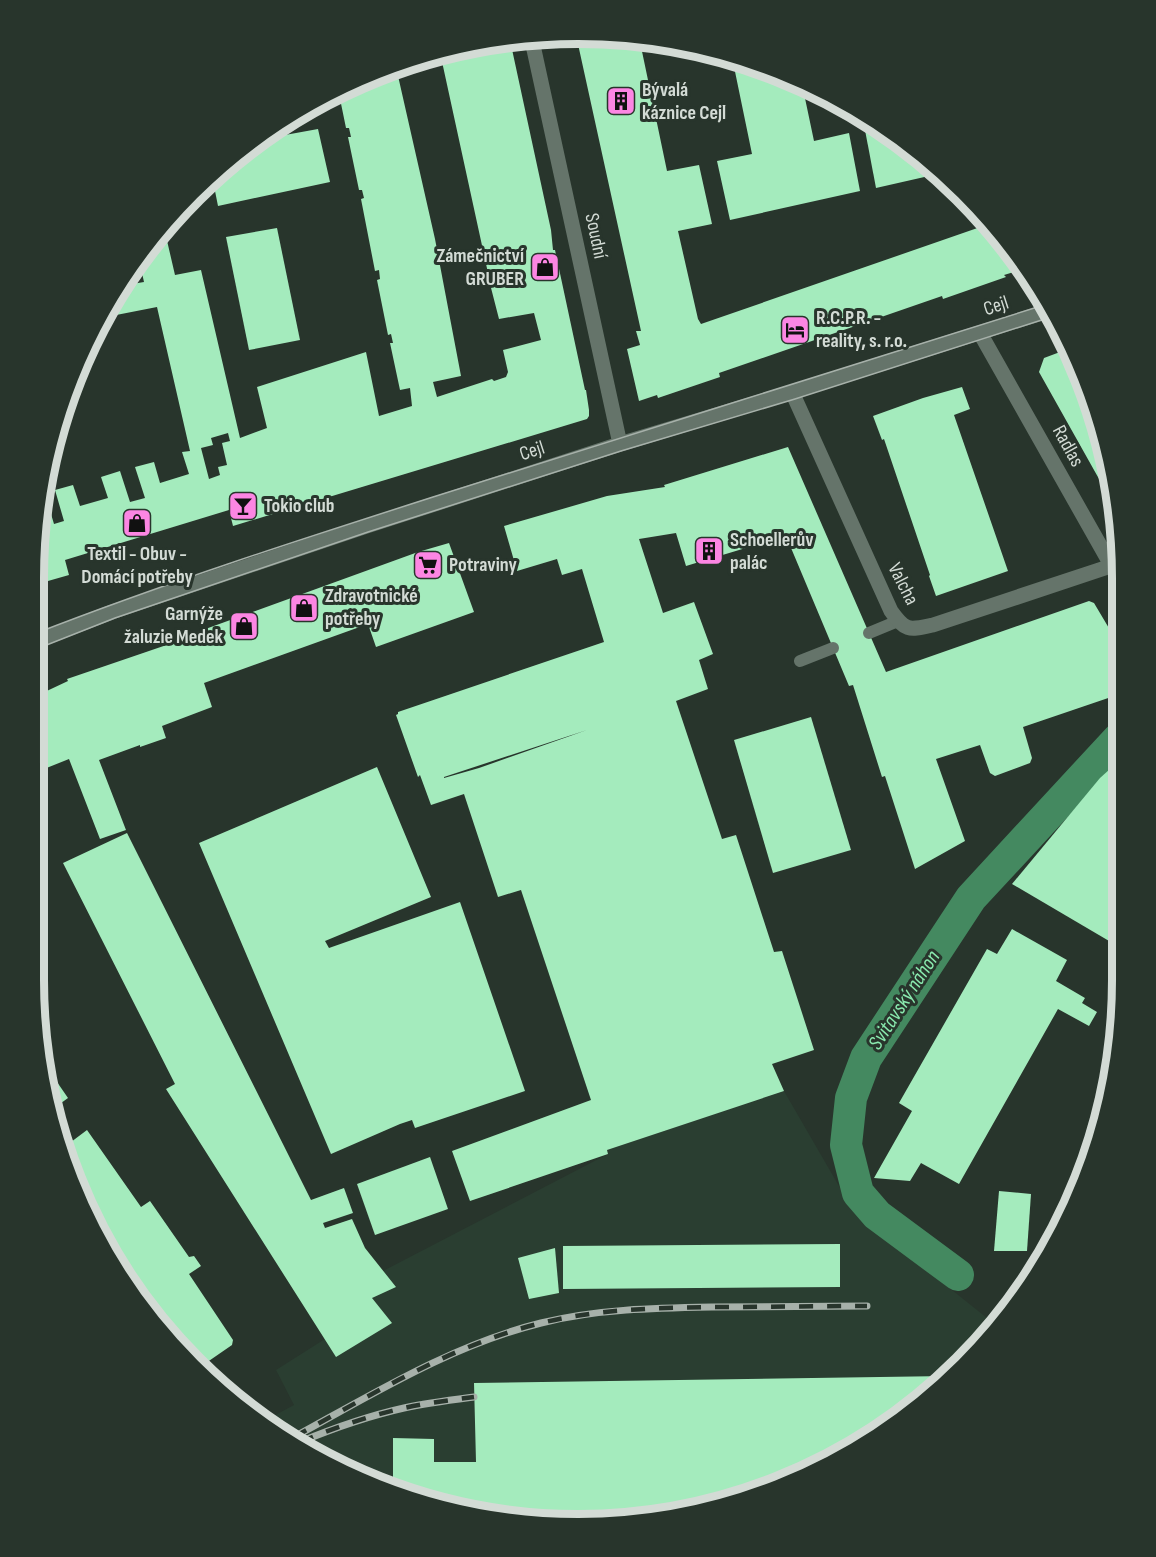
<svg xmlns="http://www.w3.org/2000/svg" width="1156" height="1557" font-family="'Sofia Sans Condensed',sans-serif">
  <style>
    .built { fill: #2a3e31 }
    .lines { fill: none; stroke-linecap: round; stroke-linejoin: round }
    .canal { stroke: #448960; stroke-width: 32 }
    .building { fill: #a4ebbd; fill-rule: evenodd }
    .service { stroke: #65746a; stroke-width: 12 }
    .minor { stroke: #65746a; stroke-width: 15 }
    .tertiary { stroke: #65746a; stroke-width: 15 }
    .tram { stroke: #a7b1aa; stroke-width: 1.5 }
    .rail-casing { stroke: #a7b1aa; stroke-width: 7 }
    .rail { stroke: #28352c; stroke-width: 4.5; stroke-dasharray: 14; stroke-linecap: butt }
    .labels { text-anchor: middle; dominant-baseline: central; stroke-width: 6; stroke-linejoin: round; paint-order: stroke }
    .poi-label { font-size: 20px; font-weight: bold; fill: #d3dbd5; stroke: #28352c; text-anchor: start }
    .street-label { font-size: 20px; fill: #d3dbd5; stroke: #28352c }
    .water-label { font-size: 21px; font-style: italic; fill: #8aeaaf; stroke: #28352c }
    .rim { fill: none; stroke: #d3dbd5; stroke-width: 8 }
  </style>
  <rect width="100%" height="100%" fill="#28352c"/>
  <path class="built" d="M784,1091L843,1193L882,1234L997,1326L988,1338L909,1412L786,1483L472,1514L337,1468L268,1419L294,1405L276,1370L377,1306L372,1298L383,1271L608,1154L607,1150Z"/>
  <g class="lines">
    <path class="canal" d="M958,1275L877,1215L858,1193L846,1145L851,1098L866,1058L971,898L1118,739"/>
  </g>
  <g class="building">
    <path d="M576,35L639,37L667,171L699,165L712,224L678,231L698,319L701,324L989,224L1011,247L1024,269L1004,275L1006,277L943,299L942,296L719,373L720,377L658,398L657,395L639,401L627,349L640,345L636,331H641Z"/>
    <path d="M510,40L551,230L553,250H555L585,390H586L589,410V416L587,419L233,526L229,510L65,560L69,575L34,585V543L43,487L54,524L64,521L55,490L73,485L80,506L108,498L101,477L120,471L130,502L145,498L135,467L154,462L160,483L189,474L182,452L190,451L157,307L106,317L122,281L125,280L126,285L144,282L139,260L165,232L175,275L201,270L240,438L267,428L257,387L366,352L379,416L412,406L410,388L400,390L390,343H393L391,334L388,335L377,280L380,279L379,270L375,271L361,199L364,198L362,190H359L348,137H351L349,128H346L338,89L396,67L435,239L461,376L433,382L437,397L492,379L494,381L506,377L508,372L503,350L541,340L534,313L499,319L490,284H486L483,274L488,273L441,57L439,58L438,51ZM228,433L230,441L222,443L227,465L218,467L220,475L209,479L201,448L213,445L211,438Z"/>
    <path d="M732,57L754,62L802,84L814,141L849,133L860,191L730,220L717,161L752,154Z"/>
    <path d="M880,127L938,168L942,173L876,188L865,130Z"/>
    <path d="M272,129L274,137L318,129L330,182L218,206L213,181L247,145Z"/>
    <path d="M277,228L300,340L249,350L226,237Z"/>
    <path d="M1068,349V351L1070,350L1082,370L1118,507V510L1117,511L1039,372L1044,358Z"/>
    <path d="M962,387L970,409L954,415L1008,571L936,596L929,576L930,575L884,439L882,440L873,416L923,398Z"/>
    <path d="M788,447L886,672L1089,601L1094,603L1119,645L1120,694L1023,727L1032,758L1030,763L995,776L990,773L980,745L936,759L965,841L915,869L885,776L882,777L853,685L849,686L786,536L686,566L676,533L639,539L663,613L694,602L713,654L699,660L708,689L676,701L722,839L736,835L774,952L782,951L814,1050L772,1064L784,1091L607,1150L608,1154L470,1201L452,1151L591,1100L521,890L498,897L464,794L431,805L420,775L418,777L396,715L398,714V712L604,642L582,569L562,575L557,559L517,571L504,526L607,496L665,487L664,485ZM587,730L479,768L444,778V777Z"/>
    <path d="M449,543L474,612L376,647L368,624L204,683L212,707L162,726L166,738L140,747V745L99,760L126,830L100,839L69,759L34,773V697L68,681L67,679L187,638L186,636L418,552Z"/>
    <path d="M811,717L851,850L773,873L734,740Z"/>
    <path d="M1120,760L1121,948L1012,884L1100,778Z"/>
    <path d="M377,767L431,897L325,941L329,948L460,902L525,1091L415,1128L412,1120L400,1124L331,1154L199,843Z"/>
    <path d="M127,833L311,1200L344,1188L353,1213L323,1223L325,1228L352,1219L365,1248L396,1287L372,1298L392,1323L336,1357L166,1089L175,1084L63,863Z"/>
    <path d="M1012,929L1067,960L1056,981L1085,998L1082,1003L1097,1012L1089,1026L1058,1009L959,1184L921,1163L910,1181L874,1178L912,1111L899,1103L987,949L997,954Z"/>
    <path d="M44,1063L68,1098L50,1111Z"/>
    <path d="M87,1130L141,1207L150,1201L189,1257L194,1256L201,1266L189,1274L233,1340L232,1345L203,1365L210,1377L193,1365L106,1252L63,1148Z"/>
    <path d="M430,1157L448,1209L375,1235L357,1184Z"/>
    <path d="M999,1191L1031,1194L1027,1251H994Z"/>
    <path d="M840,1244V1287L563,1289V1246Z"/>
    <path d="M555,1248L559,1293L529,1299L518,1258Z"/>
    <path d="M947,1376L909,1412L786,1483L614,1523L472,1514L393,1487V1438L434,1439V1462H476L474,1383Z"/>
  </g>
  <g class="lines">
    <g class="service">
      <path d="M869,633L898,621"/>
      <path d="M800,661L833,648"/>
    </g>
    <g class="minor">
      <path d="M531,36L620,444"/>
      <path d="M980,333L1119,579"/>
      <path d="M792,392L891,611C906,632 909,630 933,625L1111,566"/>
    </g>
    <path class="tertiary" d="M34,642L112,612L367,526L620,444L792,392L1048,311"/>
    <g class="tram">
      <path d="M34,634C165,583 299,540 433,497C636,432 841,370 1044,305"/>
      <path d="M34,650L115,618L368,532L621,451L795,399L1051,317"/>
    </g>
    <g class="rail-casing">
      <g id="rail">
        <path d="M294,1437C373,1394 452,1345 541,1323C597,1309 655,1308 712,1307C764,1307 816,1306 867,1306"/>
        <path d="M300,1442C334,1428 368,1416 404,1408C427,1403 451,1400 474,1397"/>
      </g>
    </g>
    <use href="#rail" class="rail"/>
  </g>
  <defs>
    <g id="building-square" transform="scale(1.5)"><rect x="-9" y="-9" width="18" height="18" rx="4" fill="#fc86e3" stroke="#28352c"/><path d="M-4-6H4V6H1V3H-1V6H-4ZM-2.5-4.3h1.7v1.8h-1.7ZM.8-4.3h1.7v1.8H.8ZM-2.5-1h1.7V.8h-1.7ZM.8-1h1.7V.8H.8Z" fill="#111"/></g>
    <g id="shop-square" transform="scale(1.5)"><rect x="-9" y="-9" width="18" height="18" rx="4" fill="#fc86e3" stroke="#28352c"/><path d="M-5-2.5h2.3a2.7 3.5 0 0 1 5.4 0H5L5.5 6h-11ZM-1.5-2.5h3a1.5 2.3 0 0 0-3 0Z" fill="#111"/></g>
    <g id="hotel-square" transform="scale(1.5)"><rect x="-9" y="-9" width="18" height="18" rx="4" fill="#fc86e3" stroke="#28352c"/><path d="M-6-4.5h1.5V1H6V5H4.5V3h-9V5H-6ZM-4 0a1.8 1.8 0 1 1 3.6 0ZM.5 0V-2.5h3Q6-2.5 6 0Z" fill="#111"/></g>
    <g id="bar-square" transform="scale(1.5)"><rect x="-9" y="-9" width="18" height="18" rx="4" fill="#fc86e3" stroke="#28352c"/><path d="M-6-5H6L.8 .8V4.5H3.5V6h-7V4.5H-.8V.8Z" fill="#111"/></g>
    <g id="supermarket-square" transform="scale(1.5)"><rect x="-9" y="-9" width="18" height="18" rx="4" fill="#fc86e3" stroke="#28352c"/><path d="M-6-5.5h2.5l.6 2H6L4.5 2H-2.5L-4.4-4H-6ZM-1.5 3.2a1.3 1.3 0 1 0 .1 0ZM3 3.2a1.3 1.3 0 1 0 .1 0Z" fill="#111"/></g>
  </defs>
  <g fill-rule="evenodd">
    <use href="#building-square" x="621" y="101"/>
    <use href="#shop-square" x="545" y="267"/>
    <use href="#hotel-square" x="795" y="330"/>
    <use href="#bar-square" x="243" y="506"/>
    <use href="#shop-square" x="137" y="523"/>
    <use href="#building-square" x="709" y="551"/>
    <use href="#supermarket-square" x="428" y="565"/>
    <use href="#shop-square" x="304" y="608"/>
    <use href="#shop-square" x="244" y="626"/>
  </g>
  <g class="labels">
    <g class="poi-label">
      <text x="642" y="90">Bývalá<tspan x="642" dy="23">káznice Cejl</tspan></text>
      <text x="524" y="256" text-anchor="end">Zámečnictví<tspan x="524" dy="23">GRUBER</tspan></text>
      <text x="816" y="318">R.C.P.R. -<tspan x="816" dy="23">reality, s. r.o.</tspan></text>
      <text x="264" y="506">Tokio club</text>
      <text x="730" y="540">Schoellerův<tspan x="730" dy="23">palác</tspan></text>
      <text x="137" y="554" text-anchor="middle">Textil - Obuv -<tspan x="137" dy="23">Domácí potřeby</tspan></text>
      <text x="449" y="565">Potraviny</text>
      <text x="325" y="596">Zdravotnické<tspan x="325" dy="23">potřeby</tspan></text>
      <text x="223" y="614" text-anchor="end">Garnýže<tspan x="223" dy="23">žaluzie Medek</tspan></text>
    </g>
    <g class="street-label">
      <text transform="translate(596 236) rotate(78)">Soudní</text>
      <text transform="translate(996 306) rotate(-18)">Cejl</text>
      <text transform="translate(1068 446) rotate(61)">Radlas</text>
      <text transform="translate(532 451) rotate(-18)">Cejl</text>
      <text transform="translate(903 584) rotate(63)">Valcha</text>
    </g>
    <g class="water-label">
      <text transform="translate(904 1000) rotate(-57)">Svitavský náhon</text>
    </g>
  </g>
  <path d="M0 0H1156V1557H0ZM578 44H578A534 534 0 0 1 1112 578V980A534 534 0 0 1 578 1514H578A534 534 0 0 1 44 980V578A534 534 0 0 1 578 44Z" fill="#28352c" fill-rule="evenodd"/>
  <path class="rim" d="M578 44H578A534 534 0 0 1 1112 578V980A534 534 0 0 1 578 1514H578A534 534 0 0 1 44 980V578A534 534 0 0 1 578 44Z"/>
</svg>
